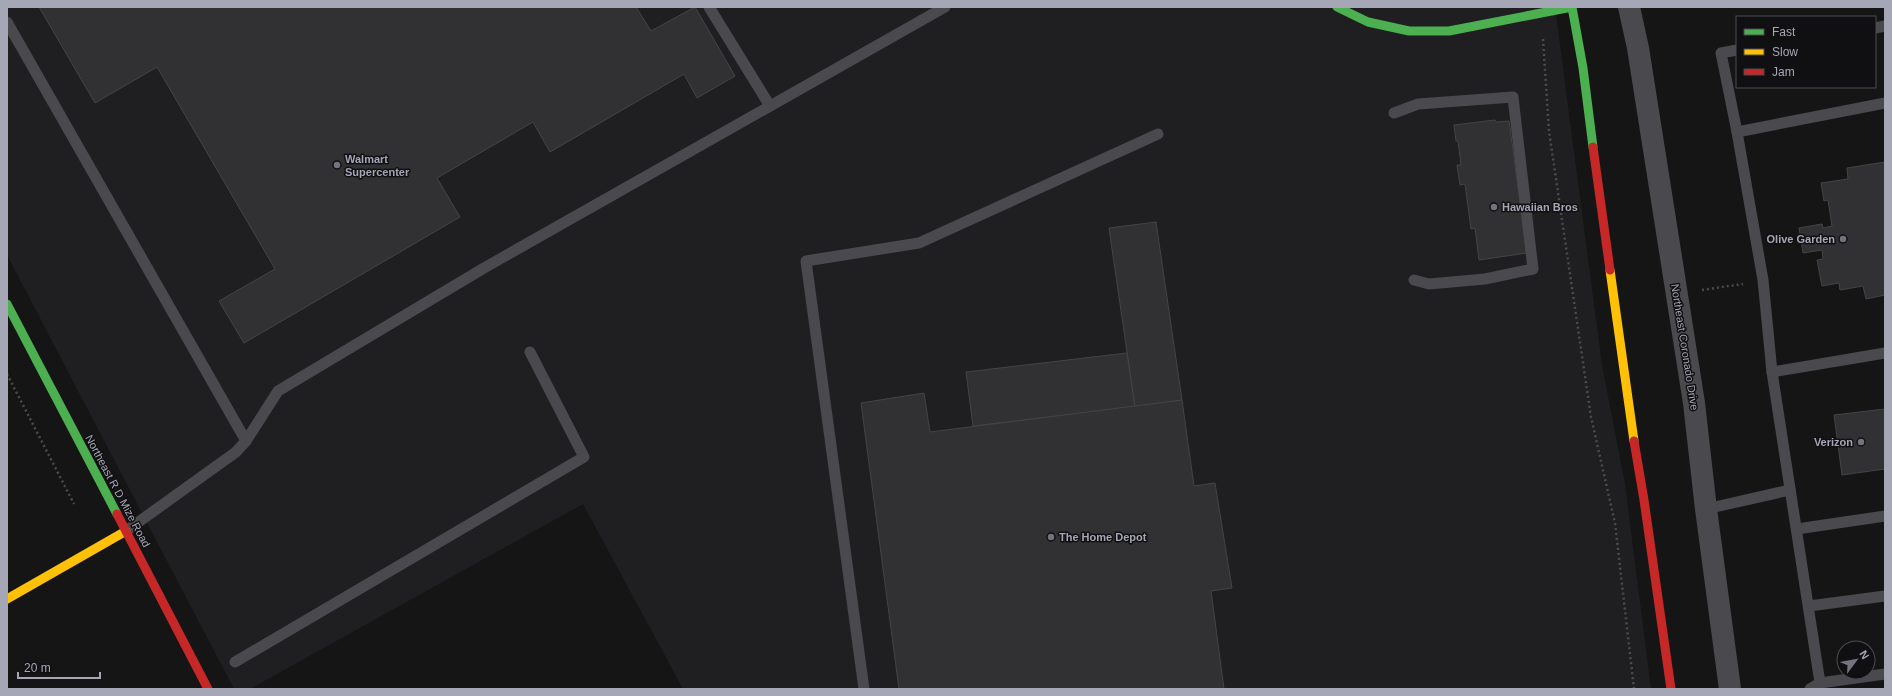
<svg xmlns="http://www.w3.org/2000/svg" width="1892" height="696" font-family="Helvetica,sans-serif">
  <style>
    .built { fill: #1f1f21 }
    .building { fill: #313133; stroke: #444448 }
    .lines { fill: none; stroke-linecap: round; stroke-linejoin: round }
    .path { stroke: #4b4b50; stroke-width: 2.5; stroke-dasharray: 2 3; stroke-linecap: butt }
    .lane { stroke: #49494e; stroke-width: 11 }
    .street { stroke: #49494e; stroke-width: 22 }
    .fast { stroke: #4caf50; stroke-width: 9 }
    .slow { stroke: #ffc107; stroke-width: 9 }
    .jam { stroke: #c62828; stroke-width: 9 }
    .poi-dot { fill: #73747e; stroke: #100f11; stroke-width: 1.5 }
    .labels { text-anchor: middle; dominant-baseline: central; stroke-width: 3; stroke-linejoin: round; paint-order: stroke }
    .poi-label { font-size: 11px; font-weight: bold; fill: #a6a7b6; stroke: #100f11; text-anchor: start }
    .street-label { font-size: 11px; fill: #a6a7b6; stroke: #100f11 }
  </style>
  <rect width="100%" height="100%" fill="#151515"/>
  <path class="built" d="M7,7H1555L1602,365L1625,484L1651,689H683L583,504L250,689H234L7,255Z"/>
  <g class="building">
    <path d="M39,7H636L651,31L695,7L735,76L697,98L684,74L550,152L533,122L437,178L460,217L244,343L219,301L275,269L157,67L95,103Z"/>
    <path d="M1495,120L1496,122L1509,121L1527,253L1479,260L1475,228L1471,229L1465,184L1460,185L1457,165H1461L1458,141H1456L1454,125Z"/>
    <path d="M1885,162V295L1866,299L1863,286L1840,290L1839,283L1822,286L1817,260L1823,259L1822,250L1803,253L1799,228L1822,224L1823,228L1832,226L1828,200L1824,201L1821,183L1848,179L1847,168Z"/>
    <path d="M1156,222L1182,400L1135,407L1109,228Z"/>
    <path d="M1127,353L1135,407L973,426L966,372Z"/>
    <path d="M924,393L930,432L1182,400L1194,486L1215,483L1232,588L1211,591L1224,689H899L861,403Z"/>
    <path d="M1885,409V469L1842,475L1834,415Z"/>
  </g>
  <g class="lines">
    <g class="path">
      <path d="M1543,39L1549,131L1591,417L1615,523L1634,689"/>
      <path d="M1702,290L1743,284"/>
      <path d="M7,374L74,504"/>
    </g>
    <g class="lane">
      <path d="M709,7L770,106"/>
      <path d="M7,22L246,441"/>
      <path d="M1875,28L1885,26"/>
      <path d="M1737,50L1721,53L1737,132L1763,280L1772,372L1820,683L1885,674"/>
      <path d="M1394,113L1418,104L1513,97L1533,269L1485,279L1429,284L1414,280"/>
      <path d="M1737,132L1885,103"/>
      <path d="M1772,372L1885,353"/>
      <path d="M1706,509L1790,490"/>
      <path d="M1797,529L1885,516"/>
      <path d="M126,531L236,452L246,441L278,391L484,268L945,7"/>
      <path d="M1809,606L1885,596"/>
      <path d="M235,662L584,457L530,352"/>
      <path d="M864,689L806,261L919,243L1158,134"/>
      <path d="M1810,689L1820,683"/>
    </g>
    <path class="street" d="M1629,7L1638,48L1694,403L1706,509L1730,689"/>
    <g class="fast">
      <path d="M1337,7L1368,22L1409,31H1449L1572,7L1583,68L1593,147"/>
      <path d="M7,304L117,514"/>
    </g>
    <g class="slow">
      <path d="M1610,270L1634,441"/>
      <path d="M7,599L126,531"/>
    </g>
    <g class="jam">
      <path d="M1593,147L1610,270"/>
      <path d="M1634,441L1644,500L1671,689"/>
      <path d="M117,514L208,689"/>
    </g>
  </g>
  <g class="poi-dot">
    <circle cx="337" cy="165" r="4"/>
    <circle cx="1494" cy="207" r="4"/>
    <circle cx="1843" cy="239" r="4"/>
    <circle cx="1861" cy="442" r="4"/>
    <circle cx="1051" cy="537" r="4"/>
  </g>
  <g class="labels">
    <g class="poi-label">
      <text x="345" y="159">Walmart<tspan x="345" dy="13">Supercenter</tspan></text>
      <text x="1502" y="207">Hawaiian Bros</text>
      <text x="1835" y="239" text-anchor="end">Olive Garden</text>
      <text x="1853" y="442" text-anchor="end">Verizon</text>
      <text x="1059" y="537">The Home Depot</text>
    </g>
    <g class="street-label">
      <text transform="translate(1685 347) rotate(81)">Northeast Coronado Drive</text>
      <text transform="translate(118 491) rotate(62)">Northeast R D Mize Road</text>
    </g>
  </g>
  <rect width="1892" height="696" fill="none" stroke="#a6a7b6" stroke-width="16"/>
  <rect x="1736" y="16" width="140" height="72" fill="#100f11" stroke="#4c4c53"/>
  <rect x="1744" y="29" width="20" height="6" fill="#4caf50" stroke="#4c4c53"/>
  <text x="1772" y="36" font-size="12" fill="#a6a7b6">Fast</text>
  <rect x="1744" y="49" width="20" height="6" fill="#ffc107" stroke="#4c4c53"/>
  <text x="1772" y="56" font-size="12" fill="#a6a7b6">Slow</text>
  <rect x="1744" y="69" width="20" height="6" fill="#c62828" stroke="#4c4c53"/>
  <text x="1772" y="76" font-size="12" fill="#a6a7b6">Jam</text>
  <g transform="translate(1856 660) rotate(58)"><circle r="19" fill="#100f11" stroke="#4c4c53"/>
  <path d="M0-3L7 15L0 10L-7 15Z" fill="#73747e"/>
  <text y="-6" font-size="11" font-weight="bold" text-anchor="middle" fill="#a6a7b6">N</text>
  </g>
  <path d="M18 672v6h82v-6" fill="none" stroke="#a6a7b6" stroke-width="2"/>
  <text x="24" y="672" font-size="12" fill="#a6a7b6" stroke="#100f11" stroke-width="3" paint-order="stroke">20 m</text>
</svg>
